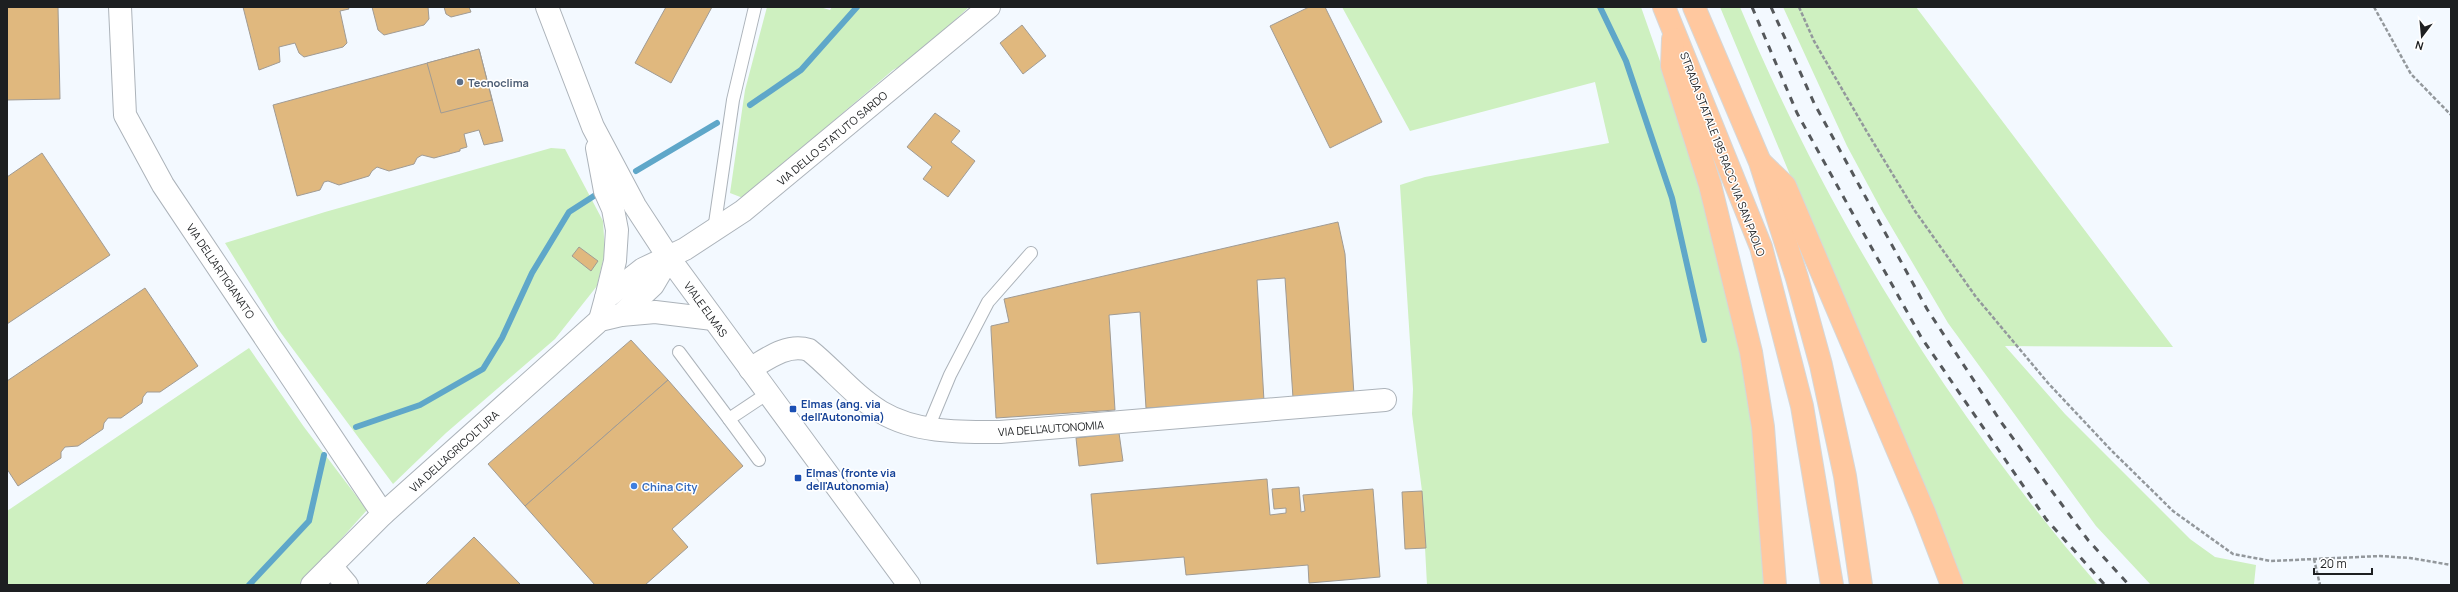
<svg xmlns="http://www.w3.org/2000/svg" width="2458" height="592" font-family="Manrope,sans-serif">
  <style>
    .green { fill: #cef0c0 }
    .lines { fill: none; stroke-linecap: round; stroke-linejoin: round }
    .stream { stroke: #5fa7c9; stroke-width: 6 }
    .building { fill: #e0b87e; stroke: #a09b94 }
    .lane-casing { stroke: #acb3ba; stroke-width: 14 }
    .street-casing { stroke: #acb3ba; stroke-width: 24 }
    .secondary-casing { stroke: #acb3ba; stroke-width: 24 }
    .highway-casing { stroke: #d6d7d7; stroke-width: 24 }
    .path { stroke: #93989c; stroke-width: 2.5; stroke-dasharray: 4 2; stroke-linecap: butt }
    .lane { stroke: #fff; stroke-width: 12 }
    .street { stroke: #fff; stroke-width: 22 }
    .secondary { stroke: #fff; stroke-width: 22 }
    .highway { stroke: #ffc89f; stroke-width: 22 }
    .rail { stroke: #55585b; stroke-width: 3; stroke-dasharray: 7 7; stroke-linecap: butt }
    .service-dot { fill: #5c6f8a; stroke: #fff; stroke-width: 1.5 }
    .transit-dot { fill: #1a4fb4; stroke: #fff; stroke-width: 1.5 }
    .shop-dot { fill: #3f7fe0; stroke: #fff; stroke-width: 1.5 }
    .labels { text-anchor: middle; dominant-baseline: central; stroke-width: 3; stroke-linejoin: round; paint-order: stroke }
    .service-label { font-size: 11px; font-weight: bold; fill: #4e5e75; stroke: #fff; text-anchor: start }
    .street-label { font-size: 11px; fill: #1d1f21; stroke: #fff }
    .transit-label { font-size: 11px; font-weight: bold; fill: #164399; stroke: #fff; text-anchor: start }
    .shop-label { font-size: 11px; font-weight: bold; fill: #366cbe; stroke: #fff; text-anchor: start }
  </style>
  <rect width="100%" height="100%" fill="#f3f9ff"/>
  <g class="green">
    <path d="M767,7H820L830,10L832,7H969L913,59L893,70L743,198L730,193L745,90Z"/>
    <path d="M1342,7H1641L1681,121L1706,202L1742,355L1757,449L1766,585H1427L1422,491L1412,414L1413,389L1400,185L1425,177L1609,143L1595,82L1410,131Z"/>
    <path d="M1720,7H1740C1828,216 1949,413 2098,585H1961Z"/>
    <path d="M1783,7H1916L2173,347L2005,346L2065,414L2190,539L2215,557L2256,565L2254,584L2151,585L2096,526L1948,323L1882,211L1847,146Z"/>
    <path d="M551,148L565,149L603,221L605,252L597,286L555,339L446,433L393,484L278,329L225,243L325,212Z"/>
    <path d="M249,348L304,427L367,510L300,585H7V511Z"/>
  </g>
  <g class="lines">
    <g class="stream">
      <path d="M1600,7L1626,61L1672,198L1704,340"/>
      <path d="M750,105L801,70L857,7"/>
      <path d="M636,171L717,123"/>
      <path d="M356,427L420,405L483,369L502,338L532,273L569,212L597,194"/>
      <path d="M249,585L309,521L324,455"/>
    </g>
  </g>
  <g class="building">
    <path d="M7,7H58L60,99L7,100Z"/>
    <path d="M243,7H348L349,9L340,11L347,43L343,47L304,57L299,53L295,43L279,47L280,62L259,70Z"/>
    <path d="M372,7H428L429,19L424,25L384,35L378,30Z"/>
    <path d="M444,7H469L471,12L451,17L446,14Z"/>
    <path d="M666,7H712L671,83L635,63Z"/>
    <path d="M1309,7H1325L1382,122L1330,148L1270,26Z"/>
    <path d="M1022,25L1046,56L1023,74L1000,43Z"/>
    <path d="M479,49L503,141L484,145L479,130L464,134L467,147L460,149V151L434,158L422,155L417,158L414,164L389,171L377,167L372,171L369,176L339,185L328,181L324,182L320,190L297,196L273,105Z"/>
    <path d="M479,49L492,100L441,113L427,63Z"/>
    <path d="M935,113L960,131L951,142L975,161L948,197L923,179L932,167L907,147Z"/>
    <path d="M42,153L110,255L7,324V177Z"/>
    <path d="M1338,222L1345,254L1354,395L1293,398L1285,278L1257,280L1264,401L1146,408L1140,312L1109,315L1115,410L996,418L991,330V326L1009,322L1004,299Z"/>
    <path d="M579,247L598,261L591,271L572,256Z"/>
    <path d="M145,288L198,366L160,392H147L143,397L142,403L121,418H108L104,423L103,429L78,446L65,447L61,452V458L18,486L7,469V381Z"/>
    <path d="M631,340L668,380L525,506L488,464Z"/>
    <path d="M668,380L743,466L672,529L688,547L645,585H595L525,506Z"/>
    <path d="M1119,433L1123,461L1079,466L1076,438Z"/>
    <path d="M1267,479L1270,515L1286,513V508L1274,509L1272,489L1299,487L1301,512L1305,511L1303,495L1373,489L1380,577L1309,583L1308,565L1186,575L1184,557L1097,564L1091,494Z"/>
    <path d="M1422,491L1426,548L1405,549L1402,492Z"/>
    <path d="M474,537L521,585H425Z"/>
  </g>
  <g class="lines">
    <g class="lane-casing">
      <g id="lane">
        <path d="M714,230L733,100L755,7"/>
        <path d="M679,352L729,419"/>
        <path d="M928,428L950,375L988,302L1031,253"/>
        <path d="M759,460L729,419L768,393"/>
      </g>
    </g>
    <g class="street-casing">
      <g id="street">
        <path d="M120,7L125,115L163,185L383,514"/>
        <path d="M600,320L606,298L643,269L685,249L743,211L989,7"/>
        <path d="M750,369C768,358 788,343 809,350C833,369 854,396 881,412C916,433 960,432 1000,432L1385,400"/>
        <path d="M331,566L347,585"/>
        <path d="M312,585L383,514L600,320L621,315L653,285L669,258"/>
      </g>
    </g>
    <g class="secondary-casing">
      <g id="secondary">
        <path d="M547,7L593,127L635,206L669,258L909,585"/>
        <path d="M597,148L605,191L613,209L617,230L615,261L606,298"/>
        <path d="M621,315L655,312L713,319"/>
      </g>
    </g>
    <g class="highway-casing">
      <g id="highway">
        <path d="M1664,7L1761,247L1802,406L1832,585"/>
        <path d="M1694,7L1760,162L1797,278L1821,365L1845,476L1861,585"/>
        <path d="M1673,39L1672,66L1710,185L1751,352L1763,427L1775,585"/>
        <path d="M1761,163L1785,186L1924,512L1952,585"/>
      </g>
    </g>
    <g class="path">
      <path d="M1799,7L1814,41L1867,132L1915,211L1976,297L2048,383L2111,450L2173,511L2233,554L2271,561L2380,556L2410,558L2451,565"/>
      <path d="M2374,7L2411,74L2451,115"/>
      <path d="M2314,559L2320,585"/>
    </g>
    <use href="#lane" class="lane"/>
    <use href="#street" class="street"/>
    <use href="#secondary" class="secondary"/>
    <use href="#highway" class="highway"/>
    <g class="rail">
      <path d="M1752,7L1797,113L1921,337L2046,519L2105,585"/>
      <path d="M1771,7L1814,103L1927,309L2001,422L2088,540L2129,585"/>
    </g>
  </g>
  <circle class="service-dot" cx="460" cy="82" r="4"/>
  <g class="transit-dot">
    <rect x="789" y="405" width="8" height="8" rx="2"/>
    <rect x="794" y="474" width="8" height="8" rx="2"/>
  </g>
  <circle class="shop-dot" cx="634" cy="486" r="4"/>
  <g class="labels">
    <g class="service-label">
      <text x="468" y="82">Tecnoclima</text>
    </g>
    <g class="street-label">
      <text transform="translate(832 138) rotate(-40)">VIA DELLO STATUTO SARDO</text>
      <text transform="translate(1723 154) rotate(69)">STRADA STATALE 195 RACC VIA SAN PAOLO</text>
      <text transform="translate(221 271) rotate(56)">VIA DELL'ARTIGIANATO</text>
      <text transform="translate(706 309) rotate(54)">VIALE ELMAS</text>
      <text transform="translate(1051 428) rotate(-4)">VIA DELL'AUTONOMIA</text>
      <text transform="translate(454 451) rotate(-42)">VIA DELL'AGRICOLTURA</text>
    </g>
    <g class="transit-label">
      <text x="801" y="403">Elmas (ang. via<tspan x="801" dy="13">dell'Autonomia)</tspan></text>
      <text x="806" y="472">Elmas (fronte via<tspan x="806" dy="13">dell'Autonomia)</tspan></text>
    </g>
    <g class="shop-label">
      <text x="642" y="486">China City</text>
    </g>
  </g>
  <rect width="2458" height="592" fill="none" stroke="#1d1f21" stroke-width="16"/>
  <g transform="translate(2422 36) rotate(196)" stroke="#ffffff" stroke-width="3" paint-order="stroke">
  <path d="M0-3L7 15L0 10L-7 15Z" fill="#1d1f21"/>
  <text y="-6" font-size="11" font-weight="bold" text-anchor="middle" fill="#1d1f21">N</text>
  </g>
  <path d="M2314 568v6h58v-6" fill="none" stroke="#1d1f21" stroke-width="2"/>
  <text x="2320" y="568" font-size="12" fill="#1d1f21" stroke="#ffffff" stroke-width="3" paint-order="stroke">20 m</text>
</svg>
